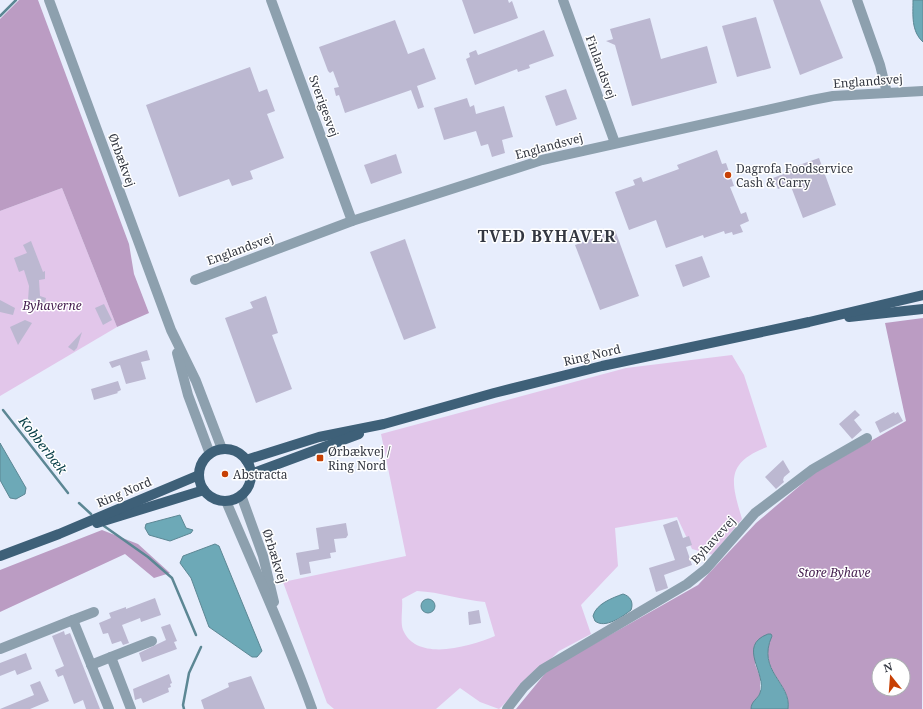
<svg xmlns="http://www.w3.org/2000/svg" width="923" height="709" font-family="'Noto Serif',serif">
  <style>
    .green { fill: #e2c6ea; fill-rule: evenodd }
    .forest { fill: #bb9cc3; fill-rule: evenodd }
    .water { fill: #6da9b7; stroke: #5c8794 }
    .lines { fill: none; stroke-linecap: round; stroke-linejoin: round }
    .stream { stroke: #5c8794; stroke-width: 2.5 }
    .building { fill: #bcb8d1 }
    .minor { stroke: #8da0ae; stroke-width: 10 }
    .major { stroke: #3e6078; stroke-width: 10 }
    .poi-dot { fill: #c74004; stroke: #fff; stroke-width: 1.5 }
    .labels { text-anchor: middle; dominant-baseline: central; stroke-width: 3; stroke-linejoin: round; paint-order: stroke }
    .street-label { font-size: 12px; fill: #333741; stroke: #fff }
    .poi-label { font-size: 12px; fill: #333741; stroke: #fff; text-anchor: start }
    .park-label { font-size: 12px; font-style: italic; fill: #431c4d; stroke: #fff }
    .water-label { font-size: 13px; font-style: italic; fill: #003943; stroke: #fff }
    .district-label { font-size: 16px; font-weight: bold; letter-spacing: 1px; fill: #333741; stroke: #fff }
  </style>
  <rect width="100%" height="100%" fill="#e7edfc"/>
  <g class="green">
    <path d="M62,188L117,327L0,396V211Z"/>
    <path d="M732,355L744,375L767,447C725,463 731,482 742,519L713,555L692,549L677,517L615,528L618,566L581,605L591,634L559,651L499,709L480,702L460,688L436,709H334L327,703L283,582L406,556L381,434L626,368ZM417,591C440,592 462,600 485,602L495,636C471,646 417,663 403,630C400,622 403,608 402,599Z"/>
  </g>
  <g class="forest">
    <path d="M19,0H38L129,244L134,274L149,313L117,327L62,188L0,211V19Z"/>
    <path d="M923,318L922,709H788C792,683 756,670 772,636L768,634L756,642L755,664L760,677V693L751,709H516L548,670L698,585L756,523L816,472L906,421L885,323ZM879,665H903V689H879Z"/>
    <path d="M102,530L138,544L170,573L154,578L125,554L0,612V570Z"/>
  </g>
  <g class="water">
    <path d="M913,0H923V42C911,31 913,15 913,0Z"/>
    <path d="M0,443L26,488L25,494L16,499L10,498L0,480Z"/>
    <path d="M180,515L186,528L193,530L191,533L170,541L149,535L145,528L146,524Z"/>
    <path d="M215,544L219,546L262,651L257,657H252L209,627L191,578L180,563L183,556Z"/>
    <path d="M623,594C630,596 634,602 631,610C622,617 605,629 595,621L593,616C596,604 612,598 623,594Z"/>
    <circle cx="428" cy="606" r="7"/>
    <path d="M768,634H771L772,636C756,671 792,683 788,709H751C751,701 758,699 760,693C768,674 736,646 768,634Z"/>
  </g>
  <g class="lines">
    <g class="stream">
      <path d="M0,16L16,0"/>
      <path d="M3,410L68,493"/>
      <path d="M79,503L91,514"/>
      <path d="M104,526L148,557L172,578L196,635"/>
      <path d="M184,709L183,705L189,673L201,647"/>
    </g>
  </g>
  <g class="building">
    <path d="M462,0H508L509,3L512,1L518,18L474,34Z"/>
    <path d="M773,0H820L843,58L800,75Z"/>
    <path d="M756,17L771,68L737,77L722,26Z"/>
    <path d="M650,18L661,59L707,46L717,83L632,106L615,45L606,41L613,39L610,29Z"/>
    <path d="M395,20L408,54L424,48L436,79L417,86L424,107L418,109L411,90L345,113L339,95L336,96L334,88L339,87L333,71L330,73L328,71L319,47Z"/>
    <path d="M544,30L554,56L529,65L530,68L518,72L517,69L475,85L466,59L470,57L469,53L476,50L478,55Z"/>
    <path d="M250,67L259,92L267,89L275,111L267,114L284,158L250,171L253,179L232,186L229,179L179,197L146,105Z"/>
    <path d="M566,89L577,119L556,126L545,96Z"/>
    <path d="M467,98L470,107L474,105L476,114L504,106L513,137L502,140L505,153L492,157L488,144L481,146L476,131L444,140L434,108Z"/>
    <path d="M717,150L722,164L726,163L734,186L730,187L741,214L746,212L749,221L740,225L743,232L733,235L732,232L725,234L724,231L704,238L703,235L666,248L656,220L629,230L615,192L635,185L633,180L641,177L643,182L679,169L677,165Z"/>
    <path d="M396,154L402,173L371,184L364,165Z"/>
    <path d="M819,158L836,205L803,218L790,184L778,189L773,178L786,173L785,170Z"/>
    <path d="M615,230L639,296L600,310L575,245Z"/>
    <path d="M405,239L436,328L404,340L370,252Z"/>
    <path d="M31,241L43,272L45,271V279L39,280L40,296L46,298L44,306L34,303V300H28L29,286L24,270L19,272L14,258L27,253L23,245Z"/>
    <path d="M702,256L710,277L683,287L675,265Z"/>
    <path d="M266,296L278,333L272,335L292,389L256,403L225,318L253,308L250,302Z"/>
    <path d="M0,300L15,308L13,315L0,312Z"/>
    <path d="M104,304L112,320L103,325L95,308Z"/>
    <path d="M25,320L32,323L18,345L10,327Z"/>
    <path d="M82,332L77,348L74,351L68,347Z"/>
    <path d="M147,350L150,360L141,362L146,379L126,384L120,365L112,368L109,362Z"/>
    <path d="M118,381L121,390L117,392L118,393L94,400L91,389Z"/>
    <path d="M855,410L860,415L854,420L862,430L852,439L839,424Z"/>
    <path d="M894,412L895,414L898,412L903,421L880,433L875,422Z"/>
    <path d="M783,460L790,472L784,477L783,480L784,482L776,489L765,477Z"/>
    <path d="M677,520L683,538L689,536L692,545L686,547L692,565L664,575L668,588L656,592L649,568L675,560L663,525Z"/>
    <path d="M346,523L348,535L346,538L334,539L336,552L330,553L331,558L309,562L311,573L300,575L296,553L319,549L316,528Z"/>
    <path d="M155,598L161,615L141,622L140,618L122,625L129,643L123,645L121,641L112,644L108,633L103,634L99,623L111,618L109,613L126,607V609Z"/>
    <path d="M479,610L481,623L469,625L468,612Z"/>
    <path d="M170,624L177,641L174,642L177,649L142,662L139,653L166,640L161,627Z"/>
    <path d="M64,631L65,635L70,633L100,709H86L83,700L74,704L63,675L58,677L55,670L64,666L52,636Z"/>
    <path d="M26,653L32,669L17,675L15,670L0,676V663Z"/>
    <path d="M169,674L172,683L170,684L171,687L168,688L169,692L143,703L141,698L135,700L133,689Z"/>
    <path d="M251,676L265,709H204L201,700L229,687L228,683Z"/>
    <path d="M40,681L49,701L30,709H0L34,695L30,685Z"/>
  </g>
  <g class="lines">
    <g class="minor">
      <path d="M49,0L171,330L196,381L222,449"/>
      <path d="M271,0L352,221"/>
      <path d="M563,0L615,143"/>
      <path d="M857,0L880,65L887,93"/>
      <path d="M195,280L352,221L542,160L812,100L833,96L923,91"/>
      <path d="M177,353L188,395L210,454"/>
      <path d="M241,495L263,556L274,602"/>
      <path d="M226,501C255,570 287,638 312,709"/>
      <path d="M73,620L94,612"/>
      <path d="M0,649L73,620L109,709"/>
      <path d="M111,657L152,641"/>
      <path d="M91,665L111,657L131,709"/>
      <path d="M507,709L524,687L543,669L687,584L706,569L755,513L813,469L867,438"/>
    </g>
    <g class="major">
      <path d="M849,317L923,309"/>
      <circle cx="225" cy="475" r="26"/>
      <path d="M246,460L319,437L384,424L494,393L602,366L809,322L923,295"/>
      <path d="M251,474L359,434"/>
      <path d="M97,523L204,490"/>
      <path d="M0,556L59,534L199,475"/>
    </g>
  </g>
  <g class="poi-dot">
    <circle cx="728" cy="175" r="4"/>
    <rect x="316" y="454" width="8" height="8" rx="2"/>
    <circle cx="225" cy="474" r="4"/>
  </g>
  <g class="labels">
    <g class="street-label">
      <text transform="translate(601 67) rotate(70)">Finlandsvej</text>
      <text transform="translate(868 81) rotate(-4)">Englandsvej</text>
      <text transform="translate(324 106) rotate(70)">Sverigesvej</text>
      <text transform="translate(549 146) rotate(-15)">Englandsvej</text>
      <text transform="translate(122 160) rotate(70)">Ørbækvej</text>
      <text transform="translate(240 249) rotate(-20)">Englandsvej</text>
      <text transform="translate(592 355) rotate(-13)">Ring Nord</text>
      <text transform="translate(124 492) rotate(-23)">Ring Nord</text>
      <text transform="translate(713 540) rotate(-48)">Byhavevej</text>
      <text transform="translate(275 556) rotate(73)">Ørbækvej</text>
    </g>
    <g class="poi-label">
      <text x="736" y="168">Dagrofa Foodservice<tspan x="736" dy="14">Cash &amp; Carry</tspan></text>
      <text x="328" y="451">Ørbækvej /<tspan x="328" dy="14">Ring Nord</tspan></text>
      <text x="233" y="474">Abstracta</text>
    </g>
    <g class="park-label">
      <text x="52" y="305">Byhaverne</text>
      <text x="834" y="572">Store Byhave</text>
    </g>
    <g class="water-label">
      <text transform="translate(43 445) rotate(52)">Kobberbæk</text>
    </g>
    <g class="district-label">
      <text x="547" y="236">TVED BYHAVER</text>
    </g>
  </g>
  <g transform="translate(891 677) rotate(343)"><circle r="19" fill="#ffffff" stroke="#adafb3"/>
  <path d="M0-3L7 15L0 10L-7 15Z" fill="#c74004"/>
  <text y="-6" font-size="11" font-weight="bold" text-anchor="middle" fill="#333741">N</text>
  </g>
</svg>
